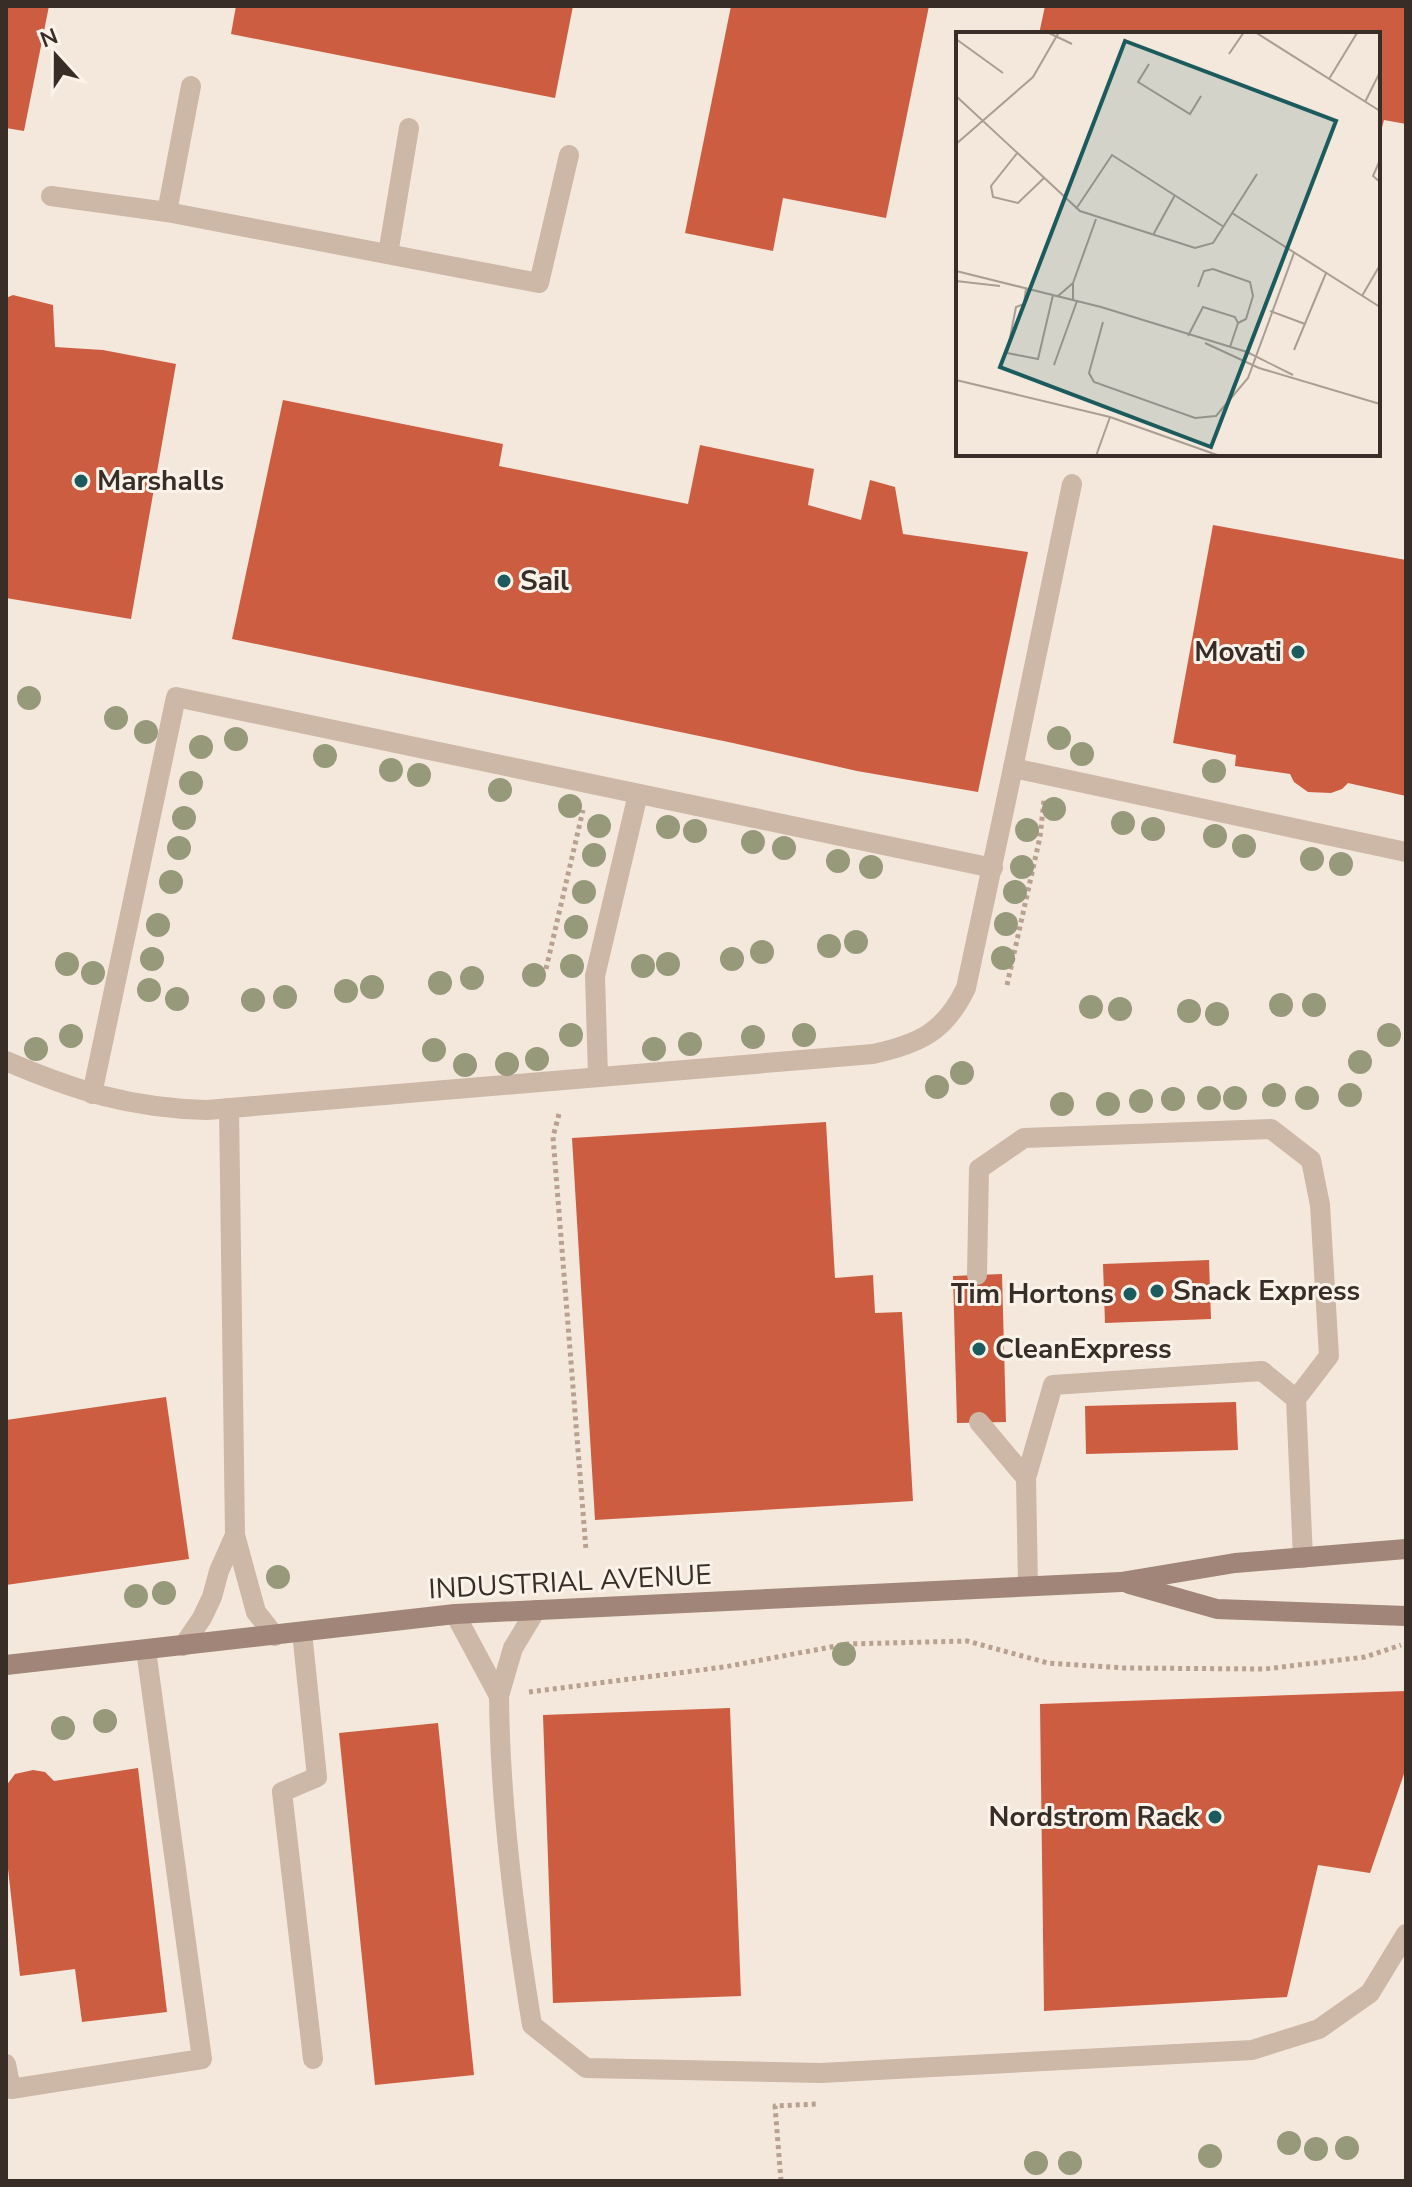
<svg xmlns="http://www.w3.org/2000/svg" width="1412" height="2187" font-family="'Nunito Sans',sans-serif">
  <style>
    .building { fill: #cc5d41 }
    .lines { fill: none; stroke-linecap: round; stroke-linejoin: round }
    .path { stroke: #b9a191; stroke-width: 5; stroke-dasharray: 4 4; stroke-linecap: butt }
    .service { stroke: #cdb7a7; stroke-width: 20 }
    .minor { stroke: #cdb7a7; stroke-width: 20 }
    .secondary { stroke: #a08578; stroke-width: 20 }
    .tree { fill: #96997a }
    .poi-dot { fill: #1b5b5d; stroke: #fbf2e9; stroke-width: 3 }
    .labels { text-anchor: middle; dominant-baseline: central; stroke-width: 6; stroke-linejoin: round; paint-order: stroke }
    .poi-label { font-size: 28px; font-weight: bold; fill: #392d28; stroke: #fbf2e9; text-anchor: start }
    .street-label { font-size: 28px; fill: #392d28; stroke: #fbf2e9 }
    .inset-road { fill: none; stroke: #a99d94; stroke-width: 2 }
    .view { fill: #1b5b5d; fill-opacity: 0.15; stroke: #1b5b5d; stroke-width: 4 }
    .inset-edge { fill: none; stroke: #392d28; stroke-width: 4 }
  </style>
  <rect width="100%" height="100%" fill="#f4e8dc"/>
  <g class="building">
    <path d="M6,6H49L24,131L6,128Z"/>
    <path d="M236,6H573L555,98L231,34Z"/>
    <path d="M731,6H929L886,218L783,198L773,251L685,233Z"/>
    <path d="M1045,6L1406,8V124L1384,120L1378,142V34H1039Z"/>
    <path d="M13,295L53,305L55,347L103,350L176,364L131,619L6,598V298Z"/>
    <path d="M283,400L503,444L499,466L688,504L700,445L814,469L808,505L861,520L870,480L895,487L903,534L1028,552L978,792L857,771L733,743L232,639Z"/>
    <path d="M1213,525L1406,560V796L1348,783L1342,789L1331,793L1308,792L1294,782L1290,774L1235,766L1236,755L1173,743Z"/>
    <path d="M826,1122L835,1278L873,1275L875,1313L902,1312L913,1501L595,1520L572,1138Z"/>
    <path d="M1209,1260L1211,1319L1105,1323L1103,1264Z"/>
    <path d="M1002,1274L1006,1422L957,1423L953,1276Z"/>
    <path d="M166,1397L189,1559L6,1585V1420Z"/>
    <path d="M1236,1402L1238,1450L1086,1454L1085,1406Z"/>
    <path d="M1406,1691V1768L1370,1873L1318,1865L1287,1997L1044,2011L1040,1704Z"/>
    <path d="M730,1708L741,1996L553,2003L543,1715Z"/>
    <path d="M438,1723L474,2075L375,2085L339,1733Z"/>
    <path d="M138,1768L167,2012L82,2022L75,1969L20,1976L6,1851V1786L15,1774L33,1770L45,1772L54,1781Z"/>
  </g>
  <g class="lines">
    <g class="path">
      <path d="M546,969L583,810"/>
      <path d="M1007,985L1040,837L1044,800"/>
      <path d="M559,1114L553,1137L586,1550"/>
      <path d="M529,1692L724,1667L847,1644L967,1641L1048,1663L1124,1668L1265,1669L1365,1657L1401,1645"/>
      <path d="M781,2181L775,2106L817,2104"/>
    </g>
    <g class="service">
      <path d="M191,86L167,212L539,283L569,155"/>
      <path d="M51,196L167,212"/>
      <path d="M388,254L409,128"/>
      <path d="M1013,768L1072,484"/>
      <path d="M598,1076L595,976L638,794"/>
      <path d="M92,1094L176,697L993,868"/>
      <path d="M229,1108L235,1535"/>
      <path d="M977,1275L979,1169L1024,1138L1271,1129L1311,1160L1320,1205L1329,1356L1296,1399"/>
      <path d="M979,1422L1026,1478"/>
      <path d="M1028,1586L1026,1478L1053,1385L1262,1371L1296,1399L1303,1558"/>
      <path d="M455,1614L499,1696L513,1648L536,1610"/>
      <path d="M302,1632L317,1777L282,1792L313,2059"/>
      <path d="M183,1646L202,1618L212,1597L219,1571L235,1535L256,1612L275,1636"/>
      <path d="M499,1696C500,1806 514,1916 532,2025L586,2068L821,2073L1252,2050L1319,2029L1370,1993L1406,1934"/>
      <path d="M6,2064L11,2089L202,2059L146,1650"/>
    </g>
    <path class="minor" d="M6,1061C76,1091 130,1108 207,1110L873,1054C919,1044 945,1032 966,988L1013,768L1406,852"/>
    <g class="secondary">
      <path d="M1129,1584L1217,1609L1406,1616"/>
      <path d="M6,1665L455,1614L1121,1582L1235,1563L1406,1549"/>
    </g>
  </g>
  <g class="tree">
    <circle cx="29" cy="698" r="12"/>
    <circle cx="116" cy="718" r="12"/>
    <circle cx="146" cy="732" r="12"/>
    <circle cx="1059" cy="738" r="12"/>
    <circle cx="236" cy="739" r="12"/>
    <circle cx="201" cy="747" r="12"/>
    <circle cx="1082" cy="754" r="12"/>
    <circle cx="325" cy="756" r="12"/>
    <circle cx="391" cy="770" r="12"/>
    <circle cx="1214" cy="771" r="12"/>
    <circle cx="419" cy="775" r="12"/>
    <circle cx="191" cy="783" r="12"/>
    <circle cx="500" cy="790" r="12"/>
    <circle cx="570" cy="806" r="12"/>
    <circle cx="1054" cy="809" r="12"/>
    <circle cx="184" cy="818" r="12"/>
    <circle cx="1123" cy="823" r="12"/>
    <circle cx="599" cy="826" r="12"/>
    <circle cx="668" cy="827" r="12"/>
    <circle cx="1153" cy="829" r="12"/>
    <circle cx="1027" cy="830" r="12"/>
    <circle cx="695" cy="831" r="12"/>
    <circle cx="1215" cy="836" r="12"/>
    <circle cx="753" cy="842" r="12"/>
    <circle cx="1244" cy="846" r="12"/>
    <circle cx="179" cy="848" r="12"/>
    <circle cx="784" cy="848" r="12"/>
    <circle cx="594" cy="855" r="12"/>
    <circle cx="1312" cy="859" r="12"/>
    <circle cx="838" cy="861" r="12"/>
    <circle cx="1341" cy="864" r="12"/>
    <circle cx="871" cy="867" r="12"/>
    <circle cx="1022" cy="867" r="12"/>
    <circle cx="171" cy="882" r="12"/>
    <circle cx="584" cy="892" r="12"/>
    <circle cx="1015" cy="892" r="12"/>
    <circle cx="1006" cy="924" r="12"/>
    <circle cx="158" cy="925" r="12"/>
    <circle cx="576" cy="927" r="12"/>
    <circle cx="856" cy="942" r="12"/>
    <circle cx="829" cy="946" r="12"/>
    <circle cx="762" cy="952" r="12"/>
    <circle cx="1003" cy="958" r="12"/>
    <circle cx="152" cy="959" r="12"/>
    <circle cx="732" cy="959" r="12"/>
    <circle cx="67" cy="964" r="12"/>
    <circle cx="668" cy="964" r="12"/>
    <circle cx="572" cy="966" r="12"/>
    <circle cx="643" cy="966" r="12"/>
    <circle cx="93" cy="973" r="12"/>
    <circle cx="534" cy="975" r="12"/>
    <circle cx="472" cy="978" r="12"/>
    <circle cx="440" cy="983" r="12"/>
    <circle cx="372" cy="987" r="12"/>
    <circle cx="149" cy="990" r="12"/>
    <circle cx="346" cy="991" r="12"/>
    <circle cx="285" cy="997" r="12"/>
    <circle cx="177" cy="999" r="12"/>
    <circle cx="253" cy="1000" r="12"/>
    <circle cx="1281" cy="1005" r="12"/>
    <circle cx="1314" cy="1005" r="12"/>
    <circle cx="1091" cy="1007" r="12"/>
    <circle cx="1120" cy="1009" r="12"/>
    <circle cx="1189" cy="1011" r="12"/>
    <circle cx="1217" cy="1014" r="12"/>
    <circle cx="571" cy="1035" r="12"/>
    <circle cx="804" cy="1035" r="12"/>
    <circle cx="1389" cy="1035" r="12"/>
    <circle cx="71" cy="1036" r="12"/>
    <circle cx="753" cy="1037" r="12"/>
    <circle cx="690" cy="1044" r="12"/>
    <circle cx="36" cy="1049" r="12"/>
    <circle cx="654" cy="1049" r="12"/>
    <circle cx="434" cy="1050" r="12"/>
    <circle cx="537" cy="1059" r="12"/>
    <circle cx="1360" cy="1062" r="12"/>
    <circle cx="507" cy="1064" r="12"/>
    <circle cx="465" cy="1065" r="12"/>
    <circle cx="962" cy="1073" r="12"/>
    <circle cx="937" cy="1087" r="12"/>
    <circle cx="1274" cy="1095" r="12"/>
    <circle cx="1350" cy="1095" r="12"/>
    <circle cx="1209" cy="1098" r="12"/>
    <circle cx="1235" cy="1098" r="12"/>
    <circle cx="1307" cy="1098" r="12"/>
    <circle cx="1173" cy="1099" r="12"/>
    <circle cx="1141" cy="1101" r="12"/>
    <circle cx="1062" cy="1104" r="12"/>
    <circle cx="1108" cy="1104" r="12"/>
    <circle cx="278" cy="1577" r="12"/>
    <circle cx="164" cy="1593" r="12"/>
    <circle cx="136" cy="1596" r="12"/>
    <circle cx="844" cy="1654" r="12"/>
    <circle cx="105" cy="1721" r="12"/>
    <circle cx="63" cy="1728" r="12"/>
    <circle cx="1289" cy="2143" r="12"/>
    <circle cx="1347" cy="2148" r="12"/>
    <circle cx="1316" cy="2149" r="12"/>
    <circle cx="1210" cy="2156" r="12"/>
    <circle cx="1036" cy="2163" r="12"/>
    <circle cx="1070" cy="2163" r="12"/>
  </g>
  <g class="poi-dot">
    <circle cx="81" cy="481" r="8"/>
    <circle cx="504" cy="581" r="8"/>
    <circle cx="1298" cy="652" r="8"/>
    <circle cx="1157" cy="1291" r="8"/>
    <circle cx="1130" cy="1294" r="8"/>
    <circle cx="979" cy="1349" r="8"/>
    <circle cx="1215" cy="1817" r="8"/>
  </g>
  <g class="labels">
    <g class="poi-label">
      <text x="97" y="481">Marshalls</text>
      <text x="520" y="581">Sail</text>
      <text x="1282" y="652" text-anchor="end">Movati</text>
      <text x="1173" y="1291">Snack Express</text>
      <text x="1114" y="1294" text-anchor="end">Tim Hortons</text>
      <text x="995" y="1349">CleanExpress</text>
      <text x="1199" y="1817" text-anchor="end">Nordstrom Rack</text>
    </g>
    <g class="street-label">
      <text transform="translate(570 1582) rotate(-3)">INDUSTRIAL AVENUE</text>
    </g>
  </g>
  <g transform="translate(956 32)">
    <rect width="424" height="424" fill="#f4e8dc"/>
    <path class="inset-road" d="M91,0L116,12M299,0L424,79M0,7L47,41M273,22L288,0M193,32L182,50L234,82L245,64M373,47L401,1M0,64L124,179L239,216L257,211L301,142M409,70L424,40M0,112L77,45L103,0M62,120L35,154L37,165L62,171L88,146M424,128L417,144L424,150M120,177L156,123L268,195M276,181L424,275M197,203L219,163M0,239L145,275L291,320L337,343M0,249L44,254M117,251L140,187M242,255L248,239L257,237L294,250L297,264L290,287L282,291M70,257L68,272L60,275L51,321L82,327L97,263M102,264L117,251V268M406,264L424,233M314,279L349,292M147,290L133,341L138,350L239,386L260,384L292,346L338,221M232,304L247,275L279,285L282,291L274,315M249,311L303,336L424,372M338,318L370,241M98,333L121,269M0,348L154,385L264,424M140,424L154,385"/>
    <path class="view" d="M169,9L380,89L255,415L44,335Z"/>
    <rect width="424" height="424" class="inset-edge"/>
  </g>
  <rect width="1412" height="2187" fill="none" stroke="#392d28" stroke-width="16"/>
  <g transform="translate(56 56) rotate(339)" stroke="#fbf2e9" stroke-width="6" paint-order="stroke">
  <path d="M0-6L14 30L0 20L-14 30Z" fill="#392d28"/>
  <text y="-12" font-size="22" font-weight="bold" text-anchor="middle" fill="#392d28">N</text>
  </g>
</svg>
